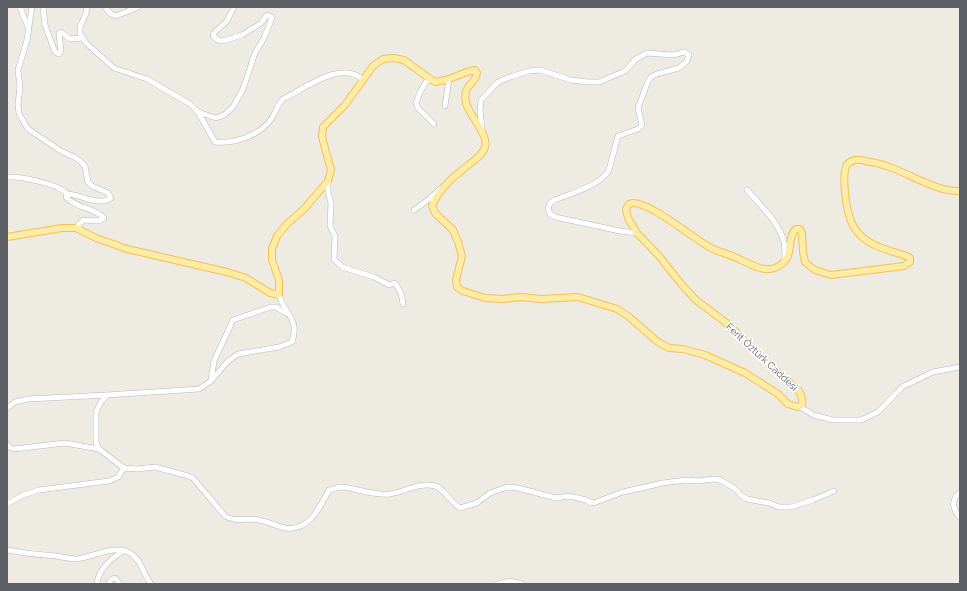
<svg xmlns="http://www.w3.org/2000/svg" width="967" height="591" font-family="Raleway,sans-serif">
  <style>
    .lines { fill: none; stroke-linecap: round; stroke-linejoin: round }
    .minor-casing { stroke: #b5b9bd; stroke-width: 6 }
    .major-casing { stroke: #f9c050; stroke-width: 8 }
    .minor { stroke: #fff; stroke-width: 5 }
    .major { stroke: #ffeca7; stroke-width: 6 }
    .labels { text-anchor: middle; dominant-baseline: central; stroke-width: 3.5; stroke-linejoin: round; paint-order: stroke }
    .street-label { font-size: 10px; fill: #5b5f64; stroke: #fff }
  </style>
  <rect width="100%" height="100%" fill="#eeebe2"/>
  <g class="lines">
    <g class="minor-casing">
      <g id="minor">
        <path d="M20,7L28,27"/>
        <path d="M32,7L27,40L18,70L20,87L18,104L19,114L28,129L61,151L76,158L81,162L85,166L88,182L92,186L108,193L111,198C98,207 81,194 67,194L66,197C75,208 94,207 104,218L99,221L83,220L76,228"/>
        <path d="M43,7L45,25L55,52L59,54L61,51L59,34L61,32L70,39L83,38"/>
        <path d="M86,7L87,11L80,27V33L86,43L114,68L147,79L190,104L198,112L215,142C235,144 261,135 272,118C276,111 278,104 283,99C304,89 342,59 363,80"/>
        <path d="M105,7L111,14L116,16L138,7"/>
        <path d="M430,79L426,82L420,92L416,103L418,108L434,124"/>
        <path d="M445,106L449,79"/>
        <path d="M198,112L216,118L224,115L233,107L243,89L255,53L264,38L270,23L272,17L267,15L261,23L242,35L223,41L218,40L213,36L214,33L227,21L234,7"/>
        <path d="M482,130L480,111L481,100L498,82L513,76L529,71L540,70L571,80L588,82H599L625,71L636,59L647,53L673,55L684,52L689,55L687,61L679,68L657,74L651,77L648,81L638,108L642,125L638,129L618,136L609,170C600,186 571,193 555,200L550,203L548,209L550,214L555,217L620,231L637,233"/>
        <path d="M7,177C20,176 59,184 67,194"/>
        <path d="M328,181V193L331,203L330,226L335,236L334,259L342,267L374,277L389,285L395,283L401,293L403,304"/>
        <path d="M747,190C760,205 779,222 784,242C785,248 785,254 785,261"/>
        <path d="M414,210L428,200L440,189"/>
        <path d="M211,380L214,361L233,320L271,307H276L286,313"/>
        <path d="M799,406L813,415L833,420H861L878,412L902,387L933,372L960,367"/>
        <path d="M7,408L15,402L28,399L107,395"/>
        <path d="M7,444L9,447L14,449L65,443L99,449"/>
        <path d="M124,468L137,469L155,467L188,476L193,478L225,516C236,523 246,517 258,520C267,521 276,526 285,528C309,532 320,507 329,490C333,489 337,487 341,487C357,488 372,496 390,494C405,492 418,482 435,486C444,488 450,502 460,508L477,503L490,493L507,487L518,488L556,498L569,496L586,500L591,503L596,502L623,492L663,483L686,480L698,481L714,479L720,480L734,488L742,496L747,499L769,503L779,507H791L813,500L834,491"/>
        <path d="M124,468L99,449L96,442V412L101,402L107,395L199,389L211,381L227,362L238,354L279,347L292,342C300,319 285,315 279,295"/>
        <path d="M960,492C951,500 952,509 960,517"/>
        <path d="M7,504L23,495L39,490L109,481L118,477L124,468"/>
        <path d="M7,550C23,553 39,555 56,556C63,557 70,559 77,559C93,557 113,545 128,552C142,559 142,573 151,584"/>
        <path d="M97,584C98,570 112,558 123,551"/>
        <path d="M108,584L112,579L115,578L120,584"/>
        <path d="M498,584L510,581L522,584"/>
      </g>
    </g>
    <g class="major-casing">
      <path id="major" d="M7,237L62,228H76L96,238L127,249L227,272L246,278L270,293L279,295V280L272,260V249L277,236L287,224L304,209L328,181L331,170L322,137L323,127L345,105L373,66L383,59L394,58L404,60L430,79L436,82L449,79L467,72L475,70L477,73C475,86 462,84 466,103C469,115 489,135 485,147C482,157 469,164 461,171C450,179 437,193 432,206L435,213L453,230L458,242L462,256L456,280L457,287L463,291L485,298L503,299L520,297L541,299L578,297L617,309L628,316L658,342L669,348L683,349L705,355L745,373L778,394L788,404L797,407L802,405C803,399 802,396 799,391L761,357L728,324L697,301L682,285L659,256L637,233L628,218L626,209L629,204L632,203C651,202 692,238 711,248C719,252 728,254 737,258C752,265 769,277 784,262C793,254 787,236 796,229H800L802,233L803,252L805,262L815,270L831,275L904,266L910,262V258L909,257C893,251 874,248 861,236C856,231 851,223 849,215C846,205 842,177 846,167C847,163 851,161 855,160C860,159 865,161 870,162C901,166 931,192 960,191"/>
    </g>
    <use href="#minor" class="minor"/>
    <use href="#major" class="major"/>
  </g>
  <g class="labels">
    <g class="street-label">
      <text transform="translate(762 357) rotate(43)">Ferit Öztürk Caddesi</text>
    </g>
  </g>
  <rect width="967" height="591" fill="none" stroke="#5b5f64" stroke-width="16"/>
</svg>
